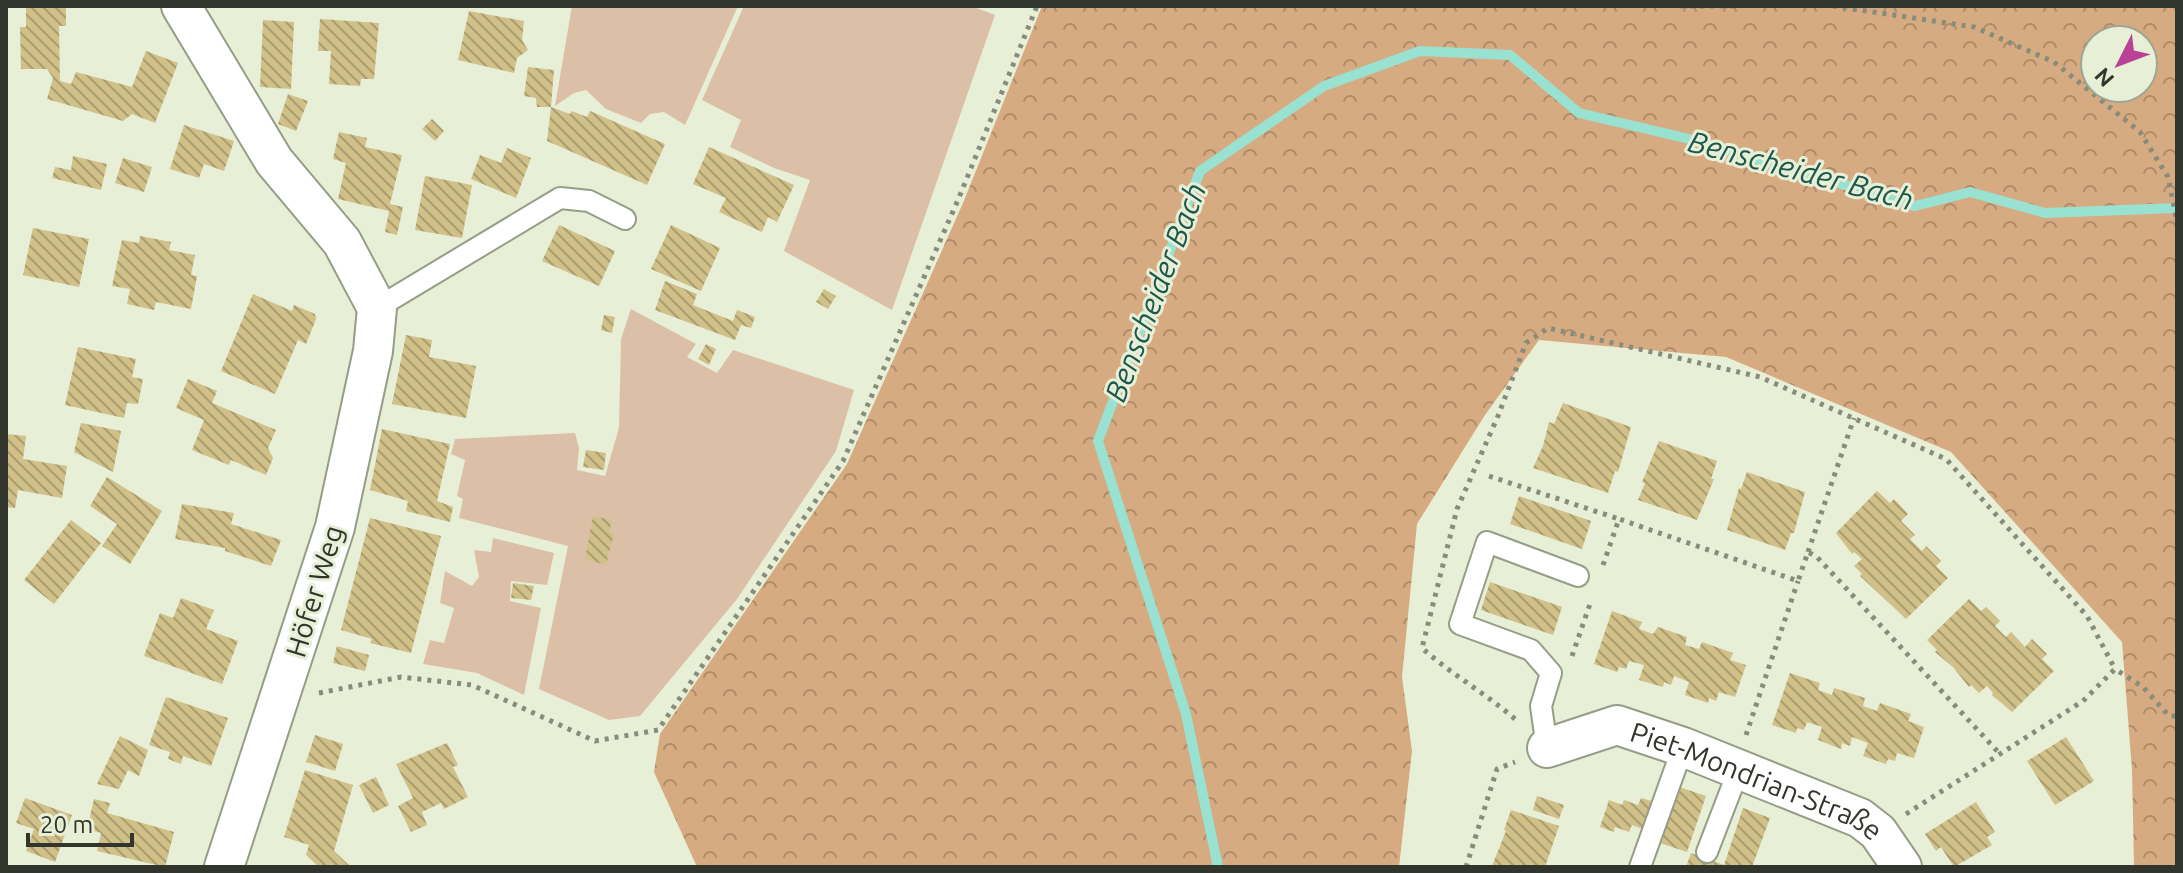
<svg xmlns="http://www.w3.org/2000/svg" width="2183" height="873" font-family="Ubuntu,sans-serif">
  <style>
    .green { fill: #dbc0a7 }
    .forest { fill: url(#forest-crowns); fill-rule: evenodd }
    .lines { fill: none; stroke-linecap: round; stroke-linejoin: round }
    .stream { stroke: #99e1d0; stroke-width: 10 }
    .building { fill: url(#building-back-hatch) }
    .lane-casing { stroke: #969d86; stroke-width: 24 }
    .street-casing { stroke: #969d86; stroke-width: 42 }
    .path { stroke: #878c7c; stroke-width: 5; stroke-dasharray: 4 6; stroke-linecap: butt }
    .lane { stroke: #fff; stroke-width: 20 }
    .street { stroke: #fff; stroke-width: 38 }
    .labels { text-anchor: middle; dominant-baseline: central; stroke-width: 6; stroke-linejoin: round; paint-order: stroke }
    .street-label { font-size: 28px; fill: #32352c; stroke: #e7efd7 }
    .water-label { font-size: 30px; font-style: italic; fill: #1c574b; stroke: #e7efd7 }
  </style>
  <defs>
    <pattern id="forest-crowns" width="20" height="18" patternUnits="userSpaceOnUse" patternTransform="scale(2)"><rect width="20" height="18" fill="#d7ab81"/><path d="M2 6a3 3 0 1 1 6 0M12 15a3 3 0 1 1 6 0" fill="none" stroke="#af8c6a"/></pattern>
    <pattern id="building-back-hatch" width="6" height="6" patternUnits="userSpaceOnUse" patternTransform="scale(2)"><rect width="6" height="6" fill="#d1c088"/><path d="M-1 5l2 2M0 0l6 6M5-1l2 2" fill="none" stroke="#aa9d6f"/></pattern>
  </defs>
  <rect width="100%" height="100%" fill="#e7efd7"/>
  <g class="green">
    <path d="M572,6H738L685,125L664,112L650,114L641,123L606,109L586,90L574,93L555,106Z"/>
    <path d="M744,6H971L995,15L892,310L784,251L810,180L774,168L730,147L741,120L702,100Z"/>
    <path d="M631,309L696,344L687,357L717,373L733,350L854,390L836,451L737,599L640,716L609,720L539,689L568,546L459,518L463,499L457,496L465,460L451,454L455,439L575,433L579,448L577,470L605,476L619,428L621,339Z"/>
    <path d="M493,538L554,553L547,585L511,581L510,601L541,608L524,695L477,673L423,664L430,640L444,643L454,608L440,603L445,571L472,586L479,577L474,550L491,552Z"/>
  </g>
  <path class="forest" d="M1042,6H2177V867H2134L2132,770L2122,642L1951,452L1726,357L1539,340L1485,415L1417,524L1402,677L1412,751L1399,867H697L654,772L660,734L847,464L963,203ZM2095,40H2143V88H2095Z"/>
  <g class="lines">
    <path class="stream" d="M1218,867L1186,714L1098,441L1200,171L1324,86L1420,51L1510,55L1579,113L1698,141L1915,206L1970,192L2045,213L2177,208"/>
  </g>
  <g class="building">
    <path d="M66,7V26H59L60,81L71,84L76,72L132,87L146,51L178,63L155,123L132,114L123,121L47,99L53,78L47,69H21L20,27H26V8Z"/>
    <path d="M469,11L524,21L522,40L528,50L517,58L514,73L458,60Z"/>
    <path d="M320,19L379,23L374,79H361L360,86L329,84L331,51H318Z"/>
    <path d="M263,20L294,22L291,89L260,87Z"/>
    <path d="M528,67L554,70L551,107H537L536,98L524,96Z"/>
    <path d="M288,94L308,101L296,131L278,124Z"/>
    <path d="M551,107L570,114L572,111L587,117L590,111L665,144L647,185L547,141Z"/>
    <path d="M432,119L444,131L435,141L422,129Z"/>
    <path d="M184,125L234,141L224,171L204,164L199,178L170,169Z"/>
    <path d="M339,132L367,138L365,147L402,155L390,204L403,207L397,235L385,232L389,211L338,199L346,163L333,159Z"/>
    <path d="M709,147L794,185L777,222L768,217L762,232L719,212L726,198L693,184Z"/>
    <path d="M507,148L531,158L516,198L471,179L480,155L501,163Z"/>
    <path d="M73,156L107,164L101,190L52,178L55,167L71,170Z"/>
    <path d="M123,158L152,167L144,192L115,183Z"/>
    <path d="M425,176L472,185L462,238L415,230Z"/>
    <path d="M559,225L615,251L599,286L542,261Z"/>
    <path d="M671,225L720,248L701,291L651,269Z"/>
    <path d="M33,228L89,239L79,287L23,275Z"/>
    <path d="M140,236L171,242L169,250L195,255L191,275L197,276L191,309L156,302L154,310L127,304L130,289L112,286L122,240L139,243Z"/>
    <path d="M665,281L697,294L693,305L733,321L737,310L755,317L751,328L741,325L735,340L655,310Z"/>
    <path d="M824,289L836,296L828,309L816,302Z"/>
    <path d="M253,294L292,311L294,305L315,314L316,319L306,344L298,340L275,394L221,371Z"/>
    <path d="M604,315L615,317L612,333L601,330Z"/>
    <path d="M406,335L432,340L429,357L476,366L466,418L392,404Z"/>
    <path d="M706,344L716,349L709,365L698,359Z"/>
    <path d="M78,347L136,359L132,377L143,379L138,404L127,403L124,418L65,405Z"/>
    <path d="M188,379L217,391L212,403L276,430L268,448L273,458L266,475L231,460L229,465L192,450L204,420L176,408Z"/>
    <path d="M1563,403L1631,427L1618,472L1615,471L1608,493L1533,468L1543,446L1549,422L1554,424Z"/>
    <path d="M81,423L121,431L113,472L74,452Z"/>
    <path d="M382,429L450,444L437,501L453,507L450,522L406,511L408,501L370,490Z"/>
    <path d="M6,434L26,436L23,459L67,466L62,498L18,490L15,508L6,507Z"/>
    <path d="M1659,441L1717,461L1711,479H1714L1697,520L1638,500L1645,483L1642,482Z"/>
    <path d="M586,450L606,453L604,470L583,467Z"/>
    <path d="M1747,472L1805,492L1794,533H1791L1785,550L1727,530L1739,488L1741,489Z"/>
    <path d="M107,477L162,511L130,564L102,546L117,524L90,506Z"/>
    <path d="M1877,491L1890,503L1894,499L1908,514L1901,521L1915,535L1910,539L1922,551L1926,546L1941,561L1936,566L1948,578L1906,619L1860,576L1862,574L1854,566L1862,559L1854,552L1852,554L1836,533Z"/>
    <path d="M1519,496L1591,521L1582,549L1510,524Z"/>
    <path d="M182,504L234,513L231,524L281,540L271,566L225,551V548L175,539Z"/>
    <path d="M593,516L611,520L610,531L614,534L606,565L585,559Z"/>
    <path d="M370,518L441,536L411,653L370,643L372,639L341,630Z"/>
    <path d="M71,520L101,543L54,604L24,580Z"/>
    <path d="M1490,582L1562,607L1553,635L1481,610Z"/>
    <path d="M513,583L534,586L531,600L511,598Z"/>
    <path d="M181,598L214,610L206,629L238,641L222,684L144,656L160,613L173,618Z"/>
    <path d="M1969,599L1981,611L1986,607L2000,621L1995,626L2006,637L2011,632L2025,647L2032,639L2047,654L2042,659L2054,671L2012,712L1992,695L1993,693L1987,686L1979,693L1971,685L1969,687L1953,667L1935,652L1937,650L1927,640Z"/>
    <path d="M1612,611L1642,622L1639,629L1653,634L1658,627L1687,637L1685,645L1699,649L1702,642L1733,653L1730,660L1746,665L1735,697L1719,692L1716,701L1709,698L1708,703L1685,695L1689,682L1674,676L1671,685L1664,682L1663,687L1639,680L1644,665L1629,661L1626,669L1619,667L1617,672L1594,664Z"/>
    <path d="M337,646L369,655L365,671L333,663Z"/>
    <path d="M1790,673L1820,683L1818,690L1832,695L1834,688L1865,698L1863,706L1877,711L1880,703L1911,714L1908,721L1924,727L1914,758L1897,753L1895,761L1888,759L1886,764L1863,756L1868,743L1852,737L1850,746L1842,743L1841,749L1818,740L1822,727L1807,722L1804,730L1797,728L1796,733L1772,725Z"/>
    <path d="M166,697L228,718L211,766L183,756L181,764L168,759L170,752L149,745Z"/>
    <path d="M315,735L343,744L335,771L306,762Z"/>
    <path d="M120,736L148,750L139,776L128,770L119,789L97,784Z"/>
    <path d="M2066,737L2094,781L2055,805L2027,761Z"/>
    <path d="M447,743L458,765L453,767L468,797L444,809L441,803L422,812L427,825L411,832L398,806L413,798L396,764Z"/>
    <path d="M305,770L353,785L334,851L349,865L347,867H319L306,855L309,845L284,837Z"/>
    <path d="M376,777L389,805L373,813L359,785Z"/>
    <path d="M1679,787L1706,796L1687,852L1660,843Z"/>
    <path d="M1537,796L1564,805L1559,819L1533,810Z"/>
    <path d="M25,798L72,815L55,862L26,851L34,829L16,823Z"/>
    <path d="M1641,798L1655,802L1645,830L1632,825L1629,832L1615,827L1614,832L1600,827L1609,800L1622,805L1624,800L1638,805Z"/>
    <path d="M94,799L110,803L107,813L174,832L165,867L97,851L101,833L87,829Z"/>
    <path d="M1976,802L1995,832L1987,837L1992,845L1954,867L1941,847L1936,851L1925,834Z"/>
    <path d="M1743,808L1770,818L1752,867H1686L1691,853L1724,865Z"/>
    <path d="M1511,810L1559,826L1545,867L1492,866L1506,831L1504,830Z"/>
  </g>
  <g class="lines">
    <g class="lane-casing">
      <g id="lane">
        <path d="M377,308L560,198L589,201L625,219"/>
        <path d="M1547,748L1541,706L1551,673L1531,650L1460,624L1487,542L1578,576"/>
        <path d="M1707,852L1739,769"/>
        <path d="M1640,867L1683,747"/>
      </g>
    </g>
    <g class="street-casing">
      <g id="street">
        <path d="M181,6L274,161L342,242L377,308L373,351L335,527L224,867"/>
        <path id="s1" d="M1547,748L1617,725L1683,747L1860,818L1878,832L1902,867"/>
      </g>
    </g>
    <g class="path">
      <path d="M1680,6H1736"/>
      <path d="M1833,6L1974,27L2054,62L2140,132L2168,177L2177,221"/>
      <path d="M1489,476L1619,519"/>
      <path d="M1808,552L1854,418"/>
      <path d="M1603,565L1619,519L1798,581L1808,552L1817,557L2000,754"/>
      <path d="M1572,656L1591,601"/>
      <path d="M319,693L401,677L472,685L595,741L658,730L843,461L958,200L1037,6"/>
      <path d="M1515,719C1485,693 1451,674 1422,648L1457,509L1498,416L1526,343L1548,328L1760,377L1946,459L2087,616L2115,669"/>
      <path d="M1746,735L1798,581"/>
      <path d="M1906,814L2083,701L2115,669L2143,687L2169,716H2177"/>
      <path d="M1466,867L1497,769L1515,762"/>
    </g>
    <use href="#lane" class="lane"/>
    <use href="#street" class="street"/>
  </g>
  <g class="labels">
    <g class="street-label">
      <text transform="translate(314 591) rotate(-73)">Höfer Weg</text>
      <text stroke="none"><textPath href="#s1" startOffset="224">Piet-Mondrian-Straße</textPath></text>
    </g>
    <g class="water-label">
      <text transform="translate(1801 170) rotate(15)">Benscheider Bach</text>
      <text transform="translate(1155 292) rotate(-69)">Benscheider Bach</text>
    </g>
  </g>
  <rect width="2183" height="873" fill="none" stroke="#32352c" stroke-width="16"/>
  <g transform="translate(2119 64) rotate(228)"><circle r="38" fill="#e7efd7" stroke="#9fa593" stroke-width="2"/>
  <path d="M0-6L14 30L0 20L-14 30Z" fill="#ba4296"/>
  <text y="-12" font-size="22" font-weight="bold" text-anchor="middle" fill="#32352c">N</text>
  </g>
  <path d="M28 833v12h104v-12" fill="none" stroke="#32352c" stroke-width="4"/>
  <text x="40" y="833" font-size="24" fill="#32352c" stroke="#e7efd7" stroke-width="6" paint-order="stroke">20 m</text>
</svg>
